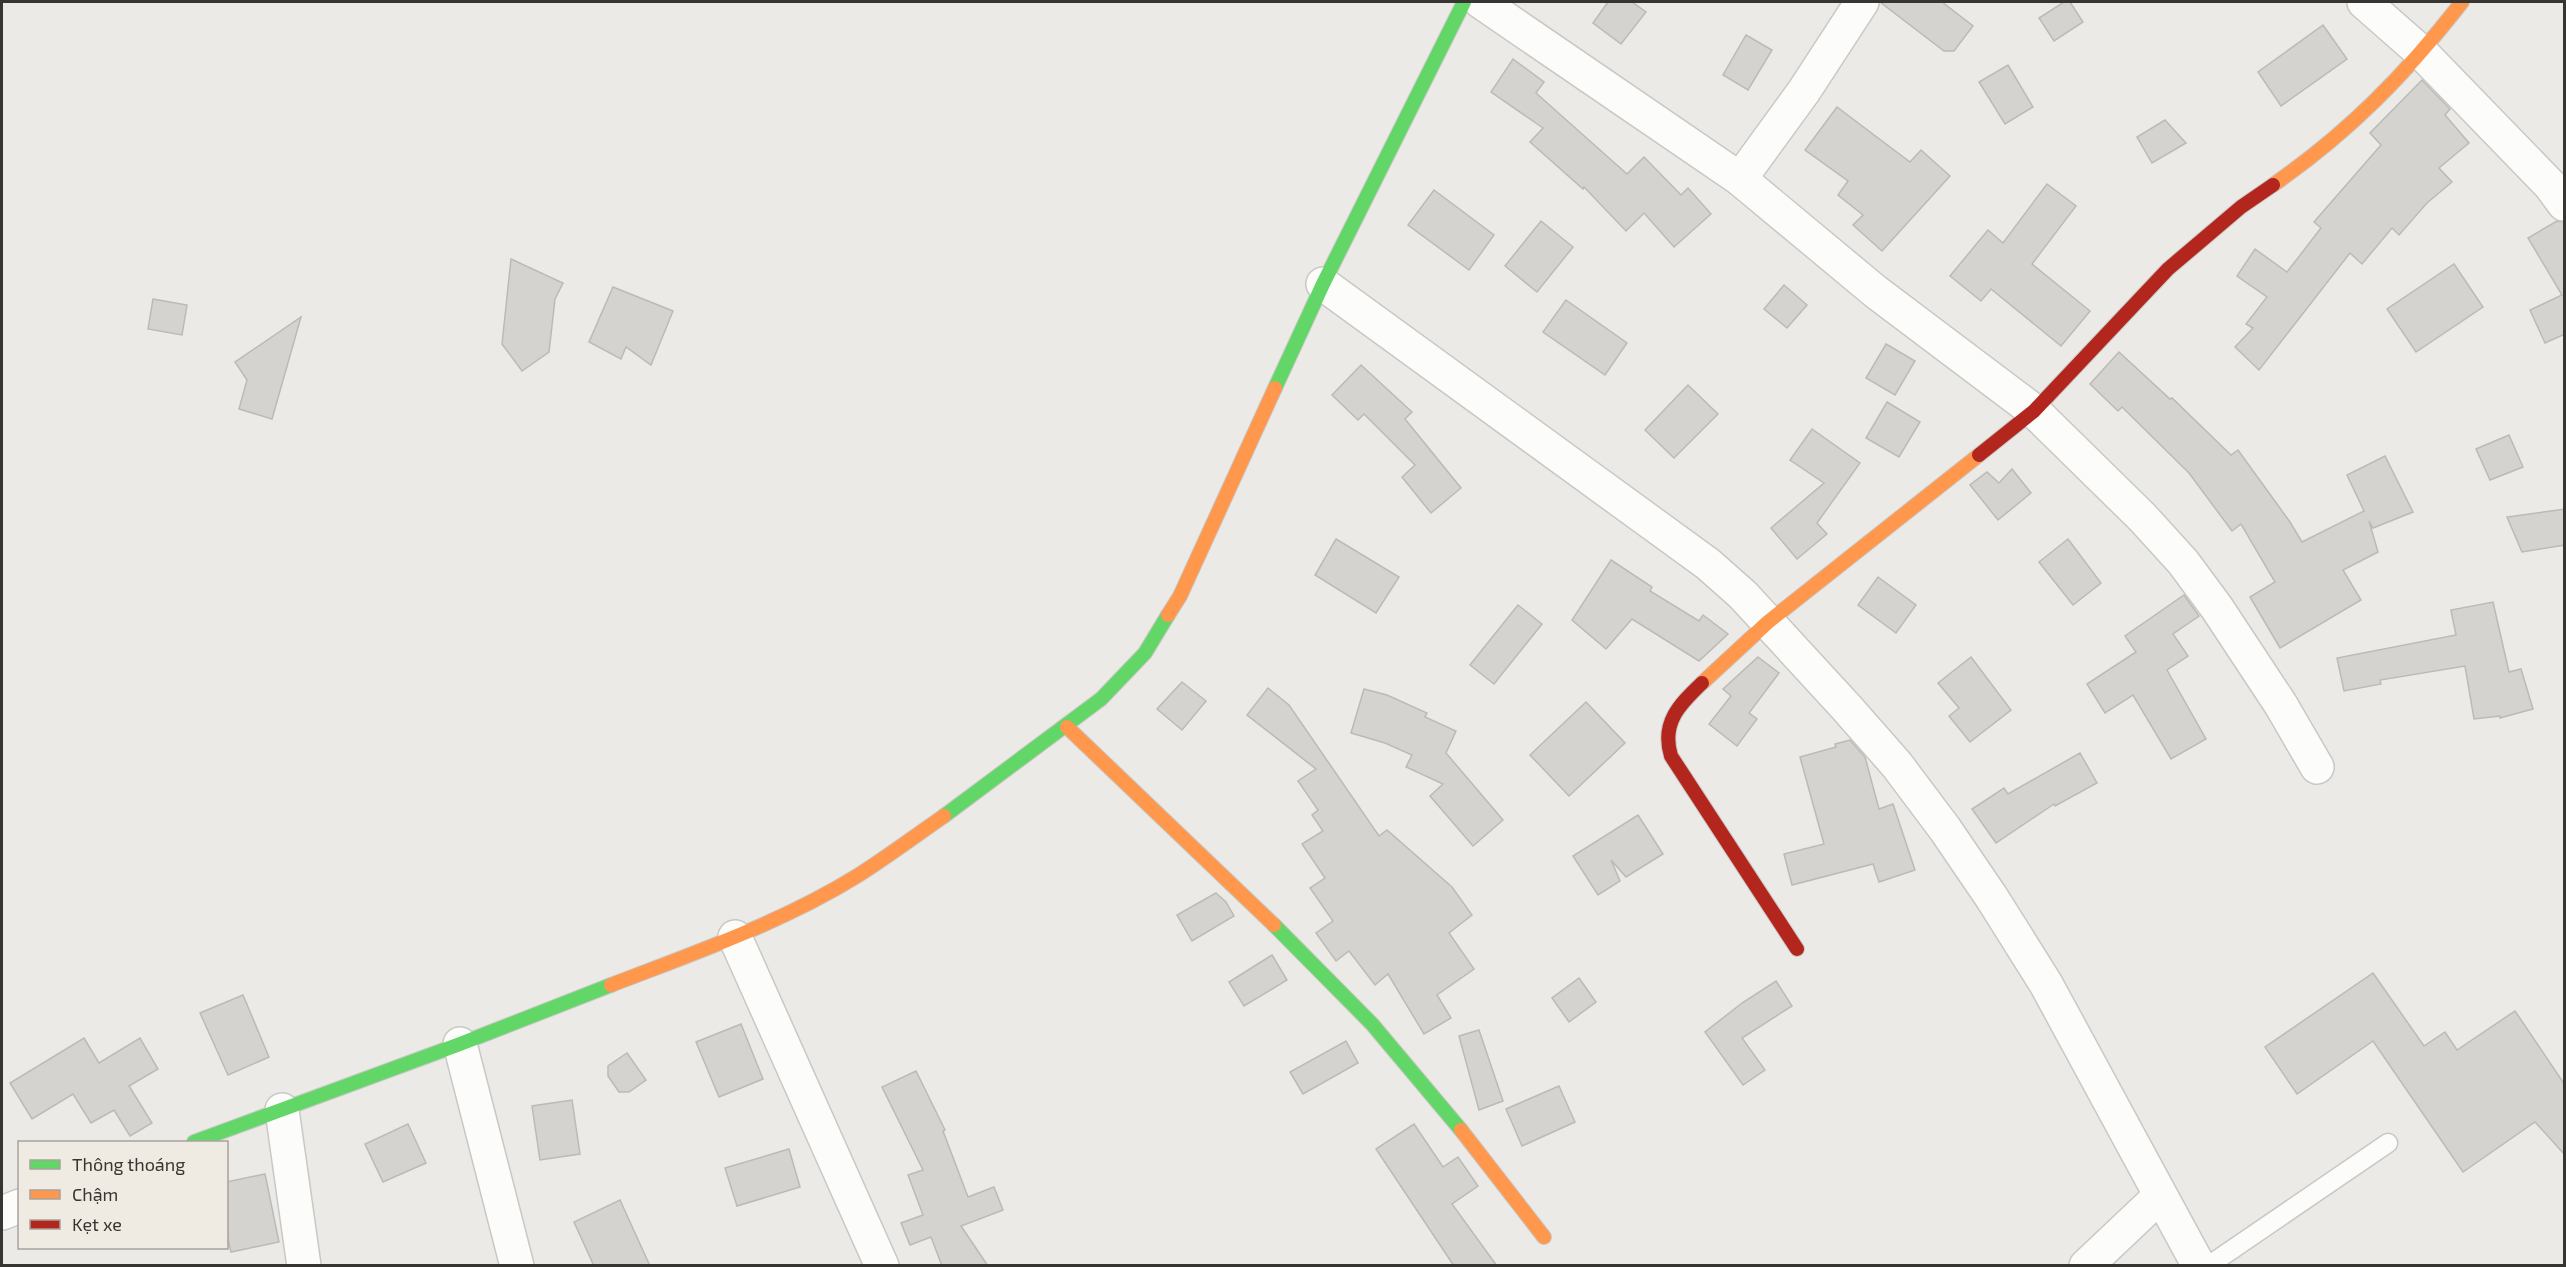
<svg xmlns="http://www.w3.org/2000/svg" width="2566" height="1267" font-family="'Exo 2',sans-serif">
  <style>
    .building { fill: #d4d3cf; stroke: #bbbab6; stroke-width: 1.5 }
    .lines { fill: none; stroke-linecap: round; stroke-linejoin: round }
    .lane-casing { stroke: #c9c8c4; stroke-width: 21 }
    .street-casing { stroke: #c9c8c4; stroke-width: 36 }
    .fast-casing { stroke: #c9c8c4; stroke-width: 16 }
    .slow-casing { stroke: #c9c8c4; stroke-width: 16 }
    .jam-casing { stroke: #c9c8c4; stroke-width: 16 }
    .lane { stroke: #fcfcfb; stroke-width: 18 }
    .street { stroke: #fcfcfb; stroke-width: 33 }
    .fast { stroke: #63d668; stroke-width: 14 }
    .slow { stroke: #ff974d; stroke-width: 14 }
    .jam { stroke: #b3261e; stroke-width: 14 }
  </style>
  <rect width="100%" height="100%" fill="#eceae6"/>
  <g class="building">
    <path d="M1608,2H1632L1646,12L1621,44L1593,23Z"/>
    <path d="M1880,2H1942L1973,26L1954,51H1944Z"/>
    <path d="M2064,2H2070L2083,22L2054,41L2039,18Z"/>
    <path d="M2323,25L2347,59L2281,106L2258,72Z"/>
    <path d="M1746,35L1772,50L1748,90L1723,75Z"/>
    <path d="M1513,59L1544,82L1536,93L1627,174L1644,157L1681,195L1688,188L1711,214L1674,247L1644,213L1626,231L1584,187L1583,189L1530,142L1543,128L1491,92Z"/>
    <path d="M2008,65L2033,107L2005,124L1979,82Z"/>
    <path d="M2422,80L2450,109L2445,115L2469,143L2439,168L2452,182L2427,203L2399,235L2392,228L2362,264L2350,253L2259,370L2235,347L2253,328L2246,324L2267,297L2237,276L2255,249L2287,272L2321,228L2314,222L2381,145L2370,133Z"/>
    <path d="M1837,107L1910,162L1921,150L1950,176L1882,251L1853,225L1863,215L1838,195L1848,181L1805,150Z"/>
    <path d="M2165,120L2186,143L2152,163L2137,137Z"/>
    <path d="M2047,184L2076,206L2032,264L2090,311L2061,346L1991,289L1981,301L1950,276L1988,230L2003,243Z"/>
    <path d="M1434,190L1494,235L1469,270L1408,225Z"/>
    <path d="M1541,221L1573,247L1537,292L1505,266Z"/>
    <path d="M2557,221L2565,222V334L2545,343L2530,310L2562,295L2528,238Z"/>
    <path d="M511,259L563,283L555,299L549,352L522,371L502,344Z"/>
    <path d="M2454,264L2483,307L2416,352L2387,309Z"/>
    <path d="M1784,285L1807,305L1787,328L1764,309Z"/>
    <path d="M613,287L673,311L651,365L626,347L621,359L589,342Z"/>
    <path d="M153,299L187,305L182,335L148,329Z"/>
    <path d="M1566,300L1627,343L1605,375L1543,332Z"/>
    <path d="M301,317L272,419L239,409L247,380L235,362Z"/>
    <path d="M1886,344L1915,361L1895,395L1866,378Z"/>
    <path d="M2119,352L2170,399L2172,398L2231,455L2238,450L2290,522L2302,542L2364,511L2347,475L2385,456L2413,512L2373,528L2369,521L2378,552L2343,570L2361,600L2280,648L2250,597L2275,582L2241,524L2232,531L2189,473L2122,407L2118,411L2090,384Z"/>
    <path d="M1361,365L1412,412L1405,419L1461,488L1431,513L1402,477L1415,465L1364,414L1358,420L1332,395Z"/>
    <path d="M1688,385L1718,414L1674,458L1645,430Z"/>
    <path d="M1887,402L1920,422L1899,457L1866,438Z"/>
    <path d="M1812,429L1860,463L1817,523L1827,534L1797,559L1771,528L1824,483L1790,460Z"/>
    <path d="M2509,435L2523,467L2490,480L2476,449Z"/>
    <path d="M2012,469L2031,493L1998,520L1970,485L1987,472L1999,483Z"/>
    <path d="M2565,509V545L2522,552L2507,517Z"/>
    <path d="M1336,539L1399,577L1376,613L1315,575Z"/>
    <path d="M2068,539L2101,583L2073,605L2039,562Z"/>
    <path d="M1611,560L1652,587L1650,591L1699,621L1703,615L1728,634L1699,661L1632,619L1606,649L1572,620Z"/>
    <path d="M1878,577L1916,605L1896,633L1858,605Z"/>
    <path d="M2184,595L2199,616L2173,634L2188,656L2167,670L2206,739L2171,759L2133,695L2105,713L2087,684L2136,652L2125,636Z"/>
    <path d="M2493,602L2509,672L2521,669L2533,709L2500,718V716L2474,719L2465,666L2380,680L2381,684L2344,691L2337,658L2456,635L2451,610Z"/>
    <path d="M1518,605L1542,624L1494,684L1470,665Z"/>
    <path d="M1758,657L1779,673L1749,713L1757,719L1737,746L1709,724L1731,696L1723,689Z"/>
    <path d="M1971,657L2011,710L1970,742L1949,716L1959,708L1938,683Z"/>
    <path d="M1182,682L1206,701L1182,730L1157,709Z"/>
    <path d="M1268,688L1289,705L1379,836L1387,830L1452,887L1472,915L1449,933L1474,969L1437,995L1451,1018L1424,1034L1388,974L1375,985L1349,951L1336,961L1316,933L1333,921L1310,888L1325,878L1302,844L1323,831L1312,815L1318,810L1298,781L1316,769L1247,715Z"/>
    <path d="M1364,689L1387,695L1427,713L1425,717L1456,731L1446,753L1503,820L1473,846L1430,796L1443,784L1406,767L1412,755L1385,743L1351,733Z"/>
    <path d="M1586,702L1625,743L1569,796L1530,755Z"/>
    <path d="M1850,740L1865,757L1879,809L1893,804L1915,870L1879,882L1873,864L1792,885L1784,854L1824,844L1800,757L1836,747L1835,744Z"/>
    <path d="M2080,753L2097,783L2055,806L2054,804L1996,843L1972,809L2004,788L2008,794Z"/>
    <path d="M1638,815L1663,854L1626,877L1611,860L1620,881L1598,895L1573,856Z"/>
    <path d="M1216,893L1226,902L1234,916L1192,941L1177,915Z"/>
    <path d="M1272,955L1287,980L1244,1006L1229,982Z"/>
    <path d="M2373,973L2424,1046L2445,1032L2457,1050L2515,1011L2565,1085V1155L2535,1122L2463,1172L2373,1041L2297,1094L2265,1047Z"/>
    <path d="M1579,978L1596,1002L1569,1022L1552,998Z"/>
    <path d="M1776,981L1792,1006L1742,1038L1765,1070L1743,1085L1705,1032L1742,1003Z"/>
    <path d="M243,995L269,1057L228,1075L200,1013Z"/>
    <path d="M741,1024L763,1079L719,1097L696,1042Z"/>
    <path d="M1479,1030L1503,1101L1479,1110L1459,1036Z"/>
    <path d="M84,1038L99,1063L140,1038L158,1069L129,1086L152,1123L130,1136L114,1110L91,1123L73,1094L32,1119L10,1083Z"/>
    <path d="M1346,1041L1358,1063L1303,1094L1290,1072Z"/>
    <path d="M627,1053L646,1080L629,1092H619L608,1076V1066Z"/>
    <path d="M916,1071L945,1130L943,1131L968,1197L994,1187L1003,1210L961,1226L988,1266H942L931,1237L910,1245L901,1223L923,1215L908,1175L923,1170L882,1087Z"/>
    <path d="M1559,1086L1575,1122L1522,1146L1506,1109Z"/>
    <path d="M572,1100L580,1154L540,1160L532,1106Z"/>
    <path d="M408,1124L426,1163L383,1182L365,1144Z"/>
    <path d="M1414,1124L1443,1167L1458,1157L1478,1186L1452,1204L1497,1266H1454L1376,1149Z"/>
    <path d="M789,1149L800,1187L737,1206L725,1168Z"/>
    <path d="M265,1174L279,1242L231,1252L226,1231V1182Z"/>
    <path d="M620,1200L650,1266H594L574,1222Z"/>
  </g>
  <g class="lines">
    <g class="lane-casing">
      <path id="lane" d="M2208,1266L2388,1143"/>
    </g>
    <g class="street-casing">
      <g id="street">
        <path d="M1481,2L1740,179L1876,292L2034,411L2142,517L2183,562L2217,608L2281,705L2317,767"/>
        <path d="M2364,2L2422,53L2550,185L2564,204"/>
        <path d="M1740,179L1804,91L1862,2"/>
        <path d="M1323,284L1708,564L1743,595L1846,707L1897,765L1945,829L1992,898L2046,984L2199,1266"/>
        <path d="M735,937L882,1266"/>
        <path d="M460,1044L517,1266"/>
        <path d="M282,1110L304,1266"/>
        <path d="M2,1213L20,1206"/>
        <path d="M2086,1266L2160,1196"/>
      </g>
    </g>
    <g class="fast-casing">
      <g id="fast">
        <path d="M1275,388L1323,284L1464,2"/>
        <path d="M944,816L1101,699L1145,653L1168,615"/>
        <path d="M1274,925L1372,1024L1461,1130"/>
        <path d="M194,1142L460,1044L611,985"/>
      </g>
    </g>
    <g class="slow-casing">
      <g id="slow">
        <path d="M2273,185C2349,132 2405,75 2462,2"/>
        <path d="M1168,615L1180,596L1275,388"/>
        <path d="M1702,683L1768,622L1979,455"/>
        <path d="M1067,727L1274,925"/>
        <path d="M611,985C694,953 781,923 857,876C887,857 915,836 944,816"/>
        <path d="M1461,1130L1544,1237"/>
      </g>
    </g>
    <g class="jam-casing">
      <g id="jam">
        <path d="M1979,455L2034,411L2168,269L2241,207L2273,185"/>
        <path d="M1702,683C1679,705 1661,723 1671,756L1797,949"/>
      </g>
    </g>
    <use href="#lane" class="lane"/>
    <use href="#street" class="street"/>
    <use href="#fast" class="fast"/>
    <use href="#slow" class="slow"/>
    <use href="#jam" class="jam"/>
  </g>
  <rect width="2566" height="1267" fill="none" stroke="#373532" stroke-width="6"/>
  <rect x="18" y="1141" width="210" height="108" fill="#f0ebe2" stroke="#a6a29c" stroke-width="1.5"/>
  <rect x="30" y="1160" width="30" height="9" fill="#63d668" stroke="#a6a29c" stroke-width="1.5"/>
  <text x="72" y="1171" font-size="18" fill="#373532">Thông thoáng</text>
  <rect x="30" y="1190" width="30" height="9" fill="#ff974d" stroke="#a6a29c" stroke-width="1.5"/>
  <text x="72" y="1201" font-size="18" fill="#373532">Chậm</text>
  <rect x="30" y="1220" width="30" height="9" fill="#b3261e" stroke="#a6a29c" stroke-width="1.5"/>
  <text x="72" y="1231" font-size="18" fill="#373532">Kẹt xe</text>
</svg>
